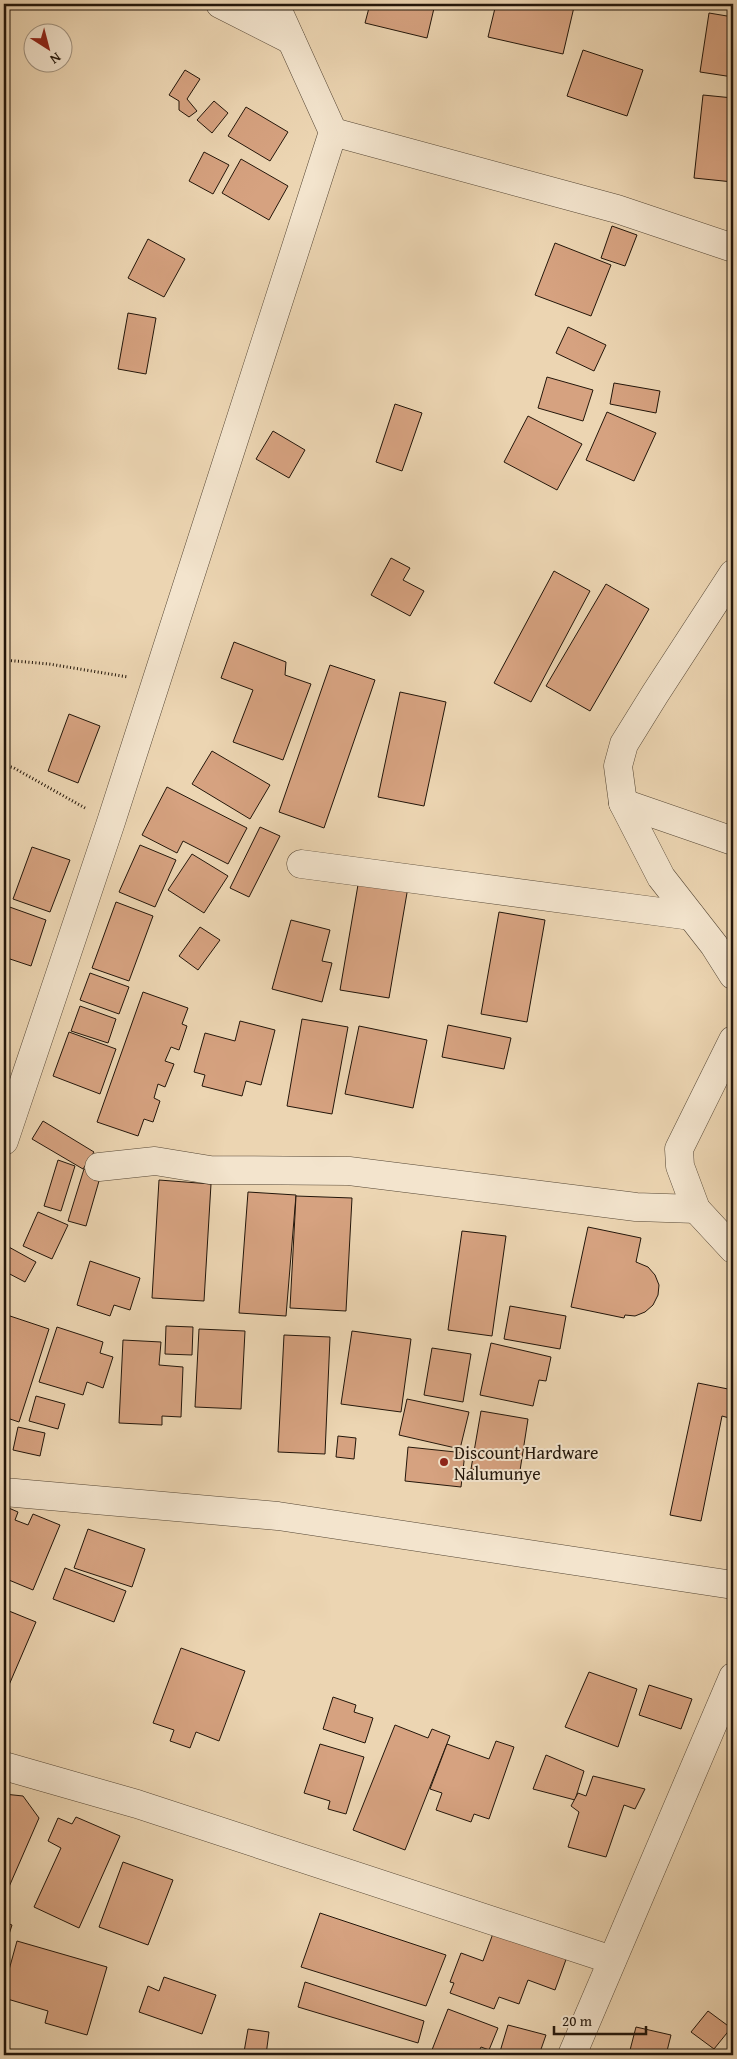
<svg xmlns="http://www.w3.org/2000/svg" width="737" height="2059" font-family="'Gentium Book Plus',serif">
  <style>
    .building { fill: #d6a280; stroke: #23160a }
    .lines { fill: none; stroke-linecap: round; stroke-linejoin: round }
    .minor-casing { stroke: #554634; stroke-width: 29 }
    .tertiary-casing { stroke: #554634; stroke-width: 29 }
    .path { stroke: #23160a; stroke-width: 3; stroke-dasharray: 1 2.5; stroke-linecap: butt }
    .minor { stroke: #f3e4cd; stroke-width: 28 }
    .tertiary { stroke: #f3e4cd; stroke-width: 28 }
    .poi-dot { fill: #8f2418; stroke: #f3e4cd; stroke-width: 2 }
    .labels { text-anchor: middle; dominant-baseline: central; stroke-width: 4; stroke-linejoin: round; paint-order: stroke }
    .poi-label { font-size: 18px; fill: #23160a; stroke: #f3e4cd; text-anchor: start }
  </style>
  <rect width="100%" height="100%" fill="#ecd5b2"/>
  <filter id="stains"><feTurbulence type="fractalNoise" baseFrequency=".004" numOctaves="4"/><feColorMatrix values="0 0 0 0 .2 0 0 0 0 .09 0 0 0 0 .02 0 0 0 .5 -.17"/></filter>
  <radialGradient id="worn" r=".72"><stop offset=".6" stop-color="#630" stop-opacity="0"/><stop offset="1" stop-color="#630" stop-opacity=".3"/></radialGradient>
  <g class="building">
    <path d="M370,4H435L427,38L365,23Z"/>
    <path d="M496,4H558L574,7L563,54L488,37Z"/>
    <path d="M709,13L733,17V77L700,72Z"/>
    <path d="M583,50L643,70L627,116L567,96Z"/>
    <path d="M185,70L200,79L187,99L197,111L189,117L179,110V101L169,95Z"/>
    <path d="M703,95L733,98V182L694,178Z"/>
    <path d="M214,101L228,113L212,133L197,120Z"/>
    <path d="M246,107L288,132L270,161L228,136Z"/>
    <path d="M204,152L229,165L213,194L189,181Z"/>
    <path d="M241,159L288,186L269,220L222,193Z"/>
    <path d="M612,226L637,235L625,266L601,258Z"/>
    <path d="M148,239L185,259L164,297L128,278Z"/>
    <path d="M555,243L611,265L591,316L535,295Z"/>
    <path d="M128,313L156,318L146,374L118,369Z"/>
    <path d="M568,327L606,345L594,371L556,353Z"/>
    <path d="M547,377L593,390L583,421L538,408Z"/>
    <path d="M614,383L660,391L656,413L610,404Z"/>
    <path d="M395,404L422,413L402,471L376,462Z"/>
    <path d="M607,412L656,433L634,481L586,460Z"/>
    <path d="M528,416L582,444L557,490L504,462Z"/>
    <path d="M273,431L305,450L289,478L256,459Z"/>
    <path d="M391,558L410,568L403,580L424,591L410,616L371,595Z"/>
    <path d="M554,571L590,591L531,702L494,683Z"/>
    <path d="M606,584L649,609L590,711L546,686Z"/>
    <path d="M234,642L286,662L285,675L311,684L283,760L233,742L253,690L221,678Z"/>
    <path d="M330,665L375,680L324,828L279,812Z"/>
    <path d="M400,692L446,702L424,806L378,797Z"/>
    <path d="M69,714L100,726L78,783L48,771Z"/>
    <path d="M212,751L270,785L250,819L192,784Z"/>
    <path d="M167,787L247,828L228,864L183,841L177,853L142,835Z"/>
    <path d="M260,827L280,836L249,897L230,888Z"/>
    <path d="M140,845L176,860L155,907L119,892Z"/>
    <path d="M32,847L70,860L50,912L13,899Z"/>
    <path d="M192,854L228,876L204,913L168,890Z"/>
    <path d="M359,879L408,887L389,998L340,990Z"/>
    <path d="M116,902L153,916L129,981L92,968Z"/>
    <path d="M4,905L46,920L31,966L4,957Z"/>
    <path d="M499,912L545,920L527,1022L481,1014Z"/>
    <path d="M291,920L330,930L322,961L332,963L322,1002L272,989Z"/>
    <path d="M200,927L220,940L198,970L179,956Z"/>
    <path d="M90,973L129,987L119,1014L80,1000Z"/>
    <path d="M143,992L188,1008L182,1024L187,1026L179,1050L171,1047L165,1061L174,1064L165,1087L158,1084L154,1098L160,1101L153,1122L144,1119L138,1136L97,1122Z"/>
    <path d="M80,1006L116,1019L108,1043L71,1031Z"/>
    <path d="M302,1019L348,1027L332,1114L287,1106Z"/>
    <path d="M240,1021L275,1030L261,1085L246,1081L242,1096L202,1086L205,1075L194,1072L205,1033L235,1041Z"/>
    <path d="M448,1025L511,1038L504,1069L442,1057Z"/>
    <path d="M359,1026L427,1040L413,1108L345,1094Z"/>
    <path d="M69,1032L116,1049L100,1094L53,1076Z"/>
    <path d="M43,1121L94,1152L83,1169L32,1139Z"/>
    <path d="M58,1160L75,1166L61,1211L44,1206Z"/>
    <path d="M84,1169L101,1174L86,1226L68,1221Z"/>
    <path d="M159,1180L211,1184L204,1301L152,1298Z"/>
    <path d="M248,1192L296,1195L286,1316L239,1313Z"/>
    <path d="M296,1196L352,1198L346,1311L290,1308Z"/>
    <path d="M38,1212L68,1225L52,1259L23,1246Z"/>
    <path d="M588,1227L641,1238L636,1262L648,1267L655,1275L659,1285L658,1295L653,1305L645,1312L635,1316L625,1315L624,1318L571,1307Z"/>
    <path d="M462,1231L506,1236L492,1336L448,1330Z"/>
    <path d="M7,1246L36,1262L25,1282L4,1271V1253Z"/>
    <path d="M90,1261L140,1278L130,1310L114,1305L110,1316L77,1305Z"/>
    <path d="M510,1306L566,1316L560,1349L504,1339Z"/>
    <path d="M4,1314L49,1329L19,1422L4,1417Z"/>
    <path d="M166,1326L193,1327L192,1355L165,1354Z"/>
    <path d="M57,1327L103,1342L100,1353L113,1357L103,1388L87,1382L83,1395L39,1382Z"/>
    <path d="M199,1329L245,1331L241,1409L195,1407Z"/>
    <path d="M352,1331L411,1339L401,1412L341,1404Z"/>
    <path d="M284,1335L330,1337L325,1454L278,1452Z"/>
    <path d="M123,1340L161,1342L159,1365L183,1367L181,1417L162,1416V1425L119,1423Z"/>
    <path d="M491,1343L551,1357L546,1381L539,1380L533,1406L480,1395Z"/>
    <path d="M432,1348L471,1354L463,1402L424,1395Z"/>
    <path d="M698,1383L733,1390V1419L722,1416L701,1521L670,1515Z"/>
    <path d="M36,1396L65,1404L58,1429L29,1421Z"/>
    <path d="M407,1399L469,1412L460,1449L399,1435Z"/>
    <path d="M481,1411L528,1419L519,1477L471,1469Z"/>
    <path d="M18,1427L45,1433L40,1456L13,1450Z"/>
    <path d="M338,1436L356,1438L354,1459L336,1457Z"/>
    <path d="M408,1447L465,1453L461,1487L405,1481Z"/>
    <path d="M4,1506L18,1512L15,1520L28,1525L33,1514L60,1525L33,1590L4,1578Z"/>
    <path d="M88,1529L145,1549L132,1587L74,1568Z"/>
    <path d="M65,1568L126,1591L114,1622L53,1599Z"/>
    <path d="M9,1611L36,1622L6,1692L4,1691V1623Z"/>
    <path d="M181,1648L245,1671L219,1741L196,1732L190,1748L170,1741L174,1730L153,1723Z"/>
    <path d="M589,1672L637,1689L618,1747L565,1727Z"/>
    <path d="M649,1685L692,1699L681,1729L639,1715Z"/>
    <path d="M333,1697L356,1705L354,1712L373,1718L365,1743L323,1729Z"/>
    <path d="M395,1725L428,1738L432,1729L450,1736L405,1850L353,1830Z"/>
    <path d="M496,1741L514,1747L489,1819L474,1814L471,1822L436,1810L442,1793L430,1789L447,1744L489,1759Z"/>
    <path d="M320,1744L364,1757L346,1814L328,1809L330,1801L304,1793Z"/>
    <path d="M546,1755L584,1771L575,1800L533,1789Z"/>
    <path d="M593,1776L645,1789L635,1809L624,1805L606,1857L568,1847L579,1812L571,1806L578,1793L586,1796Z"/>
    <path d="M4,1794L23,1796L39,1818L5,1896Z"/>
    <path d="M76,1817L120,1836L79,1928L34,1907L61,1848L48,1841L58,1818L72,1824Z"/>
    <path d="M123,1862L173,1880L148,1945L99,1927Z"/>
    <path d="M320,1913L446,1955L426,2006L301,1967Z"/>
    <path d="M4,1922L12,1925L4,1950Z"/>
    <path d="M495,1928L568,1954L555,1990L528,1980L519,2004L499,1997L494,2009L450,1993L454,1983L450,1982L461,1953L483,1961Z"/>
    <path d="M17,1941L107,1967L87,2035L45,2023L48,2011L4,1998V1988Z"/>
    <path d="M164,1977L216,1995L202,2034L139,2012L148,1986L159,1991Z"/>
    <path d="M305,1982L424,2021L418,2043L298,2007Z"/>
    <path d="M448,2009L498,2028L489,2050L481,2047L477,2055H430Z"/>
    <path d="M708,2011L731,2028L714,2049L691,2032Z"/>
    <path d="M508,2025L546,2035L539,2055H499Z"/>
    <path d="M636,2027L671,2035L666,2055L629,2054Z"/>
    <path d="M248,2029L269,2032L266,2055L244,2052Z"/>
  </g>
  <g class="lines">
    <g class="minor-casing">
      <g id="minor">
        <path d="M220,4L291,40"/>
        <path d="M333,132L617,209L733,248"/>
        <path d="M733,574L655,694L624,744L618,766L623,803L661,877L714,945L733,975"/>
        <path d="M623,803L733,841"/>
        <path d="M301,864L691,916"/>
        <path d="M733,1040L679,1149L680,1166L696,1209L733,1249"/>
        <path d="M4,1141L111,822L333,132L275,4"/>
        <path d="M99,1167L155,1161L210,1170L349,1171L636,1207L696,1209"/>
        <path d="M4,1766L137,1804L612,1960"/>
        <path d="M572,2055L733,1677"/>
      </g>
    </g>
    <g class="tertiary-casing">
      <path id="tertiary" d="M4,1492L278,1516L733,1585"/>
    </g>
    <g class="path">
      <path d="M4,660L49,664L128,677"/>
      <path d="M4,765L14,768L85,808"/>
    </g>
    <use href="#minor" class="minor"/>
    <use href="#tertiary" class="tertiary"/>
  </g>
  <circle class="poi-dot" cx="444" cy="1462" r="5"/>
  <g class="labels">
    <g class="poi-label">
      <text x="454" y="1452">Discount Hardware<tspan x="454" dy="21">Nalumunye</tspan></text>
    </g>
  </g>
  <rect width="737" height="2059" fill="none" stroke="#ecd5b2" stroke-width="20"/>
  <rect x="5" y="5" width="727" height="2049" fill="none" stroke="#23160a" stroke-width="2.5"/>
  <rect x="10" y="10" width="717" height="2039" fill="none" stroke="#23160a"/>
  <g transform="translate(48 48) rotate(144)"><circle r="24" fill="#f3e4cd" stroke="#a0927f"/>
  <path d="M0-4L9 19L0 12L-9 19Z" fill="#8f2418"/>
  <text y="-8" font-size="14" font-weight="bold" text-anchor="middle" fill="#23160a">N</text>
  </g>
  <path d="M554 2026v8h92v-8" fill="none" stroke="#23160a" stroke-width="2.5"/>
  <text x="562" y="2026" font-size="15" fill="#23160a" stroke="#f3e4cd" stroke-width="4" paint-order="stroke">20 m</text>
  <rect width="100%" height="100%" filter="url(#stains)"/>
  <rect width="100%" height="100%" fill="url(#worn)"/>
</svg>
